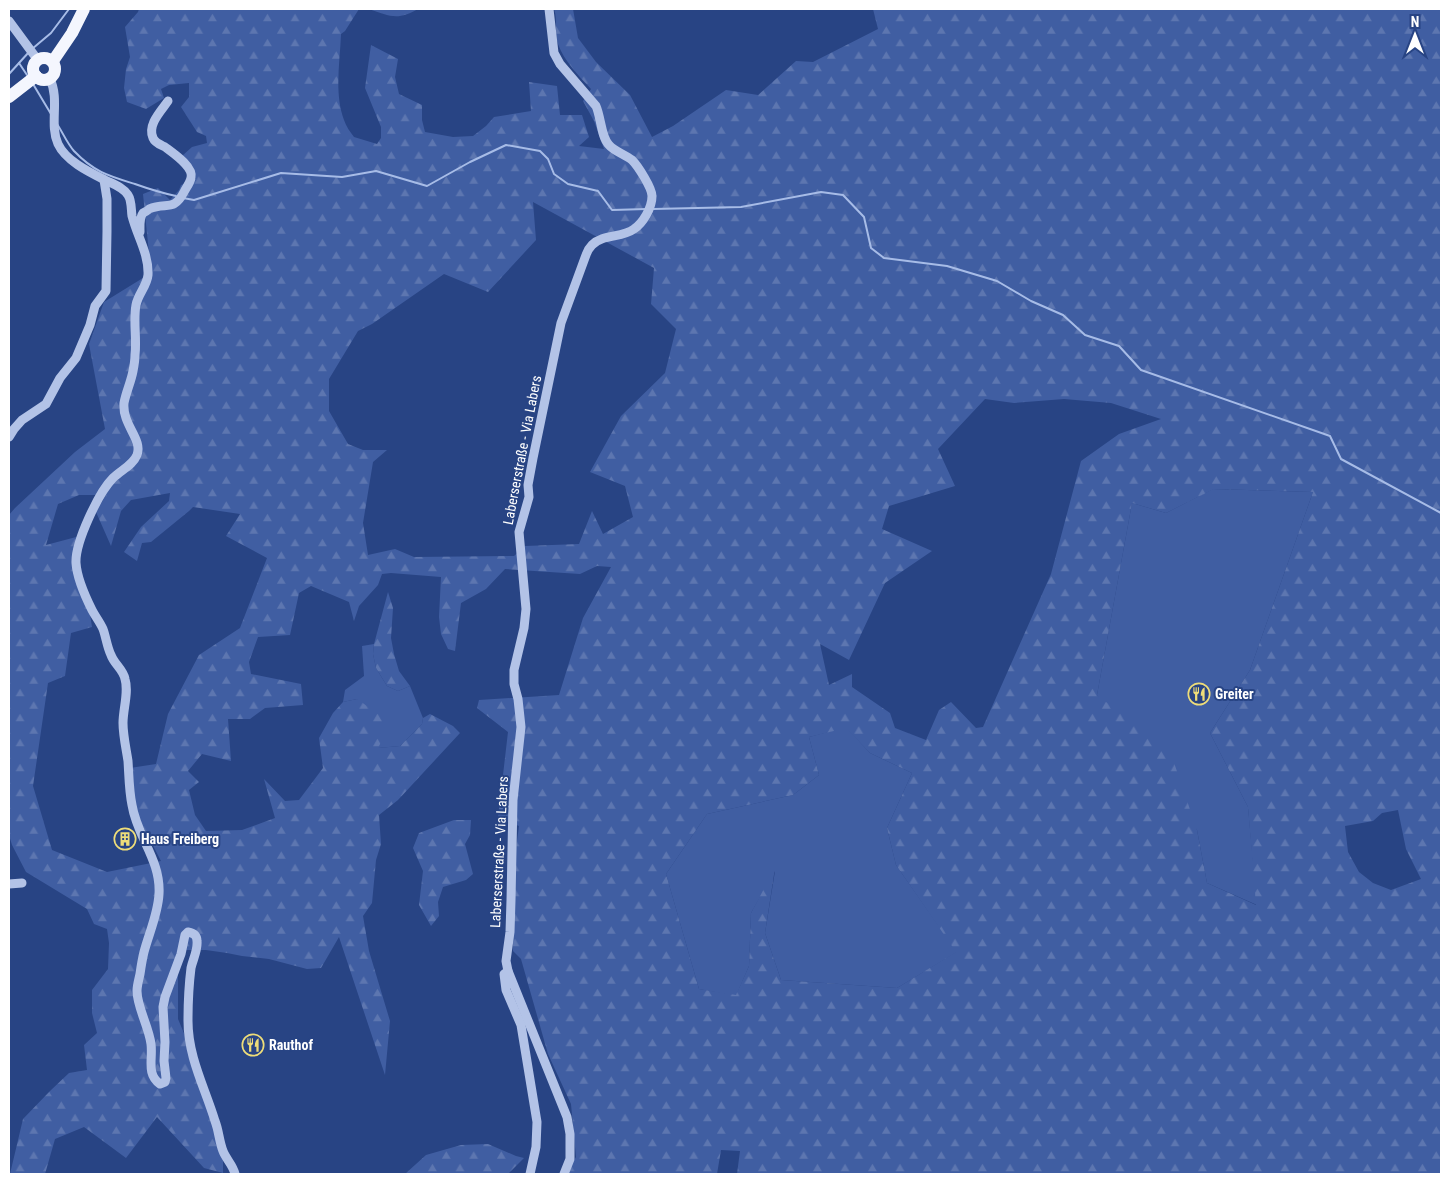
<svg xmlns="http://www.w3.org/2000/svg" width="1450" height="1183" font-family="'Roboto Condensed',sans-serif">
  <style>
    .green { fill: #405ea2 }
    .forest { fill: url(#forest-firs); fill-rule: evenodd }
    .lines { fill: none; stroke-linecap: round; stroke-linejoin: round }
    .stream { stroke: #a7bce7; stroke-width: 2 }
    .minor { stroke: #b3c3e7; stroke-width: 9 }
    .major { stroke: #f4f6fe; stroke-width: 12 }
    .labels { text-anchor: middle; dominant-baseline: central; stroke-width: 4; stroke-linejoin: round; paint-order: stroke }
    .street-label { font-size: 14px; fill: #fff; stroke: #284484 }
    .poi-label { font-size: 14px; font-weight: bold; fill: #fff; stroke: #284484; text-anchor: start }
  </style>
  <defs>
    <pattern id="forest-firs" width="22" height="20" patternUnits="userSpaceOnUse" patternTransform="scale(1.25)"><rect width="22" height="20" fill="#405ea2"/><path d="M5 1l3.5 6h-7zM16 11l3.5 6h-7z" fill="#5d76b0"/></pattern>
  </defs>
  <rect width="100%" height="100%" fill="#284484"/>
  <g class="green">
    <path d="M1213,489L1313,492L1250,670L1210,733L1248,807L1257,905L1207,883L1197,830L1097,695L1132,503L1166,513Z"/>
    <path d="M374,644L373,654L376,668L387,686L398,691L410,686L423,718L422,724L400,746L378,748L357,699L343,702L345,690L364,676L362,646Z"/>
    <path d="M846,727L870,753L912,773L887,828L896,865L957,952L897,988L781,980L765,933L775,871L751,913L749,966L736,996L699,989L666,874L707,814L793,795L819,775L809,737Z"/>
  </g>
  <g class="forest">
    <path d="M139,9H359L345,31L341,34C340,62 334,93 344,120C346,126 350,132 354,137L377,144L381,138V127L365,88L371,45L398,59L395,77L399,94L422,105V120L425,132L453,137L473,136L486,126L494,117L531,111L529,82L557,86L560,115H582L589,137L579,146L604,149L594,121L583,101L591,89C579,76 564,61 558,44C554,33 558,20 554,9H573L578,38L596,62L630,95L652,137L673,126L726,90L758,95L796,61L813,62L878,29L873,9H1441V1174H737L740,1151L721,1150L717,1174H566L576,1157L571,1104L548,1054L521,959L513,951L514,863L519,826L498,818L508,732L477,708L479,700L559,695L583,618L611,567L597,566L580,574L505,569L486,589L461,603L455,651L448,649L441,634L439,617L441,577L391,573L382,574L378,585L359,606L354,621L349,602L311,586L299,593L290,635L258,637L249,662L251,674L301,684L303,705L265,708L250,719H228L231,761L202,754L188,771L199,782L189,790L195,815L206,831L242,830L275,818L264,779L285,801L299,800L323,768L319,738L333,713L343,702L357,699L391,723L378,748L400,746L422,724L423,718L430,714L453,726L460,733L398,800L379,815L381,844L376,860L372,903L363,916L369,951L390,1021L385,1075L339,937L321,968L307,969L269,959L242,956L227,953L206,950H178V1019L191,1050L223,1156V1173L204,1168L157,1117L126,1158L84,1127L55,1139L45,1174H10L23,1119L50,1091L69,1073L87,1070L84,1045L97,1033L92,1013V990L108,969L109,943L107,929L94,924L87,909L26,872L12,845L9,835V515L15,508L75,452L105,429L89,344L104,302L151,273L143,194L158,188L170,200L179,190L181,185L196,179L182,156L192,147L207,143L206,136L197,132L181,107L189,97V83L169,85L161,89L164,98L146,109L127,102L124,88L126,69L130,57L125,27L138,12ZM533,202L654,268L651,304L676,329L665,373L621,416L590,472L625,486L633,517L603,534L592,511L579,544L525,546L514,556L414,557L395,549L368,555L363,523L373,462L387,450H363L348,444L329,411V379L358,331L372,324L444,274L488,292L536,240ZM985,399L1014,403L1064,399L1111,403L1161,419L1119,434L1081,461L1051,574L983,727L976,728L951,702L939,710L926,740L895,728L890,713L852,687V674L829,685L820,644L849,660L885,583L932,551L882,529L889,506L955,486L938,449ZM1214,489L1313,492L1250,670L1210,733L1248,807L1256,905L1207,883L1197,830L1170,751L1097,695L1132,503L1166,513ZM170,493L169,501L141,527L124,552L137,561L142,543L151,542L189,511L193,507L240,514L226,536L267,558L240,628L199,655L168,714L156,764L130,768L137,815L161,861L107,872L52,850L33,786L48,683L65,676L71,633L92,627L88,601L75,560L80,536L46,545L58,504L79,495H106L96,512L111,546L121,511L131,500ZM846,728L870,753L912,773L887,828L896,865L956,952L897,988L781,980L765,933L775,868L751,913L749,966L736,995L699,989L666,874L707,814L793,795L819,775L809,737ZM1398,810L1406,849L1421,879L1391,890L1373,883L1359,872L1348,852L1345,826L1373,821L1382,813Z"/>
    <path d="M369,9H418C398,21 389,16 369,9Z"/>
    <path d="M388,592L393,608L391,638L394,654L399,671L410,686L398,691L387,686L376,668L373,654L374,644Z"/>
    <path d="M454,820H471L470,835L465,844L473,874L466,880L443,887L438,902L439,916L431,926L419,905L423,871L413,848L419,833Z"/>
    <path d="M488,1144L516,1156L524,1158L508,1174H405L426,1155L461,1145Z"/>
  </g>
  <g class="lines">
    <g class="stream">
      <path d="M32,49L51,33L69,9"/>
      <path d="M19,63L27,75"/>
      <path d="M9,74L29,52"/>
      <path d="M33,84L51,114"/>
      <path d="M57,124C63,133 67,143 74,151C94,172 109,176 135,184C149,189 162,193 176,196"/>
      <path d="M183,198L194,200L281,173L342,177L376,171L427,186L470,162L506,145L540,151L548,159L554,174L568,184L598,191L612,210L646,209"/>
      <path d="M653,209L741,207L821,192L843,195L864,217L871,248L884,258L947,266L997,281L1031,301L1063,315L1085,335L1119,346L1141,370L1330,436L1341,459L1441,513"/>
    </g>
    <g class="minor">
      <path d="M549,9L554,53L560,64L596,106C601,117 601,137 609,145C615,152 625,154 632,160C638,166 652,188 652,196C652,208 643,223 634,229C622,238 603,234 592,245C589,248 587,252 586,255L561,323L533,458L528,485L529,497L519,532L526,609L524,628L514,670V684L518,699L521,727L513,800L511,900L510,932L506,961L508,971L567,1117L570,1134V1159L564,1174"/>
      <path d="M9,21L37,59"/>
      <path d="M50,79C60,100 49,124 58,144C66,161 89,172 105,180C113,184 123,187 128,195C132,201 131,210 132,216C137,236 149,254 148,275C147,286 138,294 136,305C133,321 137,338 135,355C135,360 134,366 133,371C131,382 126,392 124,403C122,425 143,439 137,455C133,465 121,470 113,478C99,492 75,542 76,563C77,578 85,596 92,610C95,616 100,622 103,629C106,637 107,647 111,655C114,664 123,669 125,679C129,692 123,709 123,723C123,735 126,748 128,761C129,776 129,791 132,805C137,837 161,860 159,894C158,914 149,933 144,952C142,960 141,967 140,974C139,979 137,985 137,991C137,1007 149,1027 151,1044C153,1059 146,1074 160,1084L165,1082L166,1078L164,1061L165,1042L163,1007L165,997L181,954L185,935L188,932C193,933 197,935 197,941C198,950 193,959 191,968C189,984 188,1005 188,1021C188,1057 205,1088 215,1121C219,1131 219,1141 223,1151C226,1159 233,1165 235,1174"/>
      <path d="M140,232C140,226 139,218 143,213C143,213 149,210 149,209C166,201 173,213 184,192C186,188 190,183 191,178C194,167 173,153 165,147C161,145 155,143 153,138C147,125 161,111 168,101"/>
      <path d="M9,437L14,429L22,420L46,404L60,378L76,358L90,325L95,306L106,291L107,231V199L104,180"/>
      <path d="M9,884L22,883"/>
      <path d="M508,971L504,974L506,990L521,1025L537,1122L536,1147L530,1174"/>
    </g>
    <g class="major">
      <circle cx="44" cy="69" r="11"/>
      <path d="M53,61L72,33L84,9"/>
      <path d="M9,97L36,76"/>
    </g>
  </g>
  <defs>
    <g id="restaurant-ring" transform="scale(1.125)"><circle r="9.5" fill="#284484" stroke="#eedd79" stroke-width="1.5"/><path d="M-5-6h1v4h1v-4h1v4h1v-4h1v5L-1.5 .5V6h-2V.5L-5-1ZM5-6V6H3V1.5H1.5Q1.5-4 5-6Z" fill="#eedd79"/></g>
    <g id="building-ring" transform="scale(1.125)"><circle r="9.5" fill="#284484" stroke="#eedd79" stroke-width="1.5"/><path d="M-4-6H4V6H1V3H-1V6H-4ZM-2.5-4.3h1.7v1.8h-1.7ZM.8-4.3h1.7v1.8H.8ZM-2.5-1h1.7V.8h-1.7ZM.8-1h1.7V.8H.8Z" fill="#eedd79"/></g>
  </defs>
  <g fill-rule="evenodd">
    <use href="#restaurant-ring" x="1199" y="694"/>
    <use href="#building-ring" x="125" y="839"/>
    <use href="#restaurant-ring" x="253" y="1045"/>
  </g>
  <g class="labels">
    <g class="street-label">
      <text transform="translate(522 450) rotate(-79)">Laberserstraße - Via Labers</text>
      <text transform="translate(499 852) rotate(-87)">Laberserstraße - Via Labers</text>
    </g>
    <g class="poi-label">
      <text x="1215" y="694">Greiter</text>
      <text x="141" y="839">Haus Freiberg</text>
      <text x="269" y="1045">Rauthof</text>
    </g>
  </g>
  <rect width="1450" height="1183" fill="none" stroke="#ffffff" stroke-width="20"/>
  <g transform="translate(1415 35)" stroke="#284484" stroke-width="4" paint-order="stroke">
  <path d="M0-4L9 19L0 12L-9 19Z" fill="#ffffff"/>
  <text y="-8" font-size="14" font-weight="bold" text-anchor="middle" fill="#ffffff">N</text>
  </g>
</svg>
